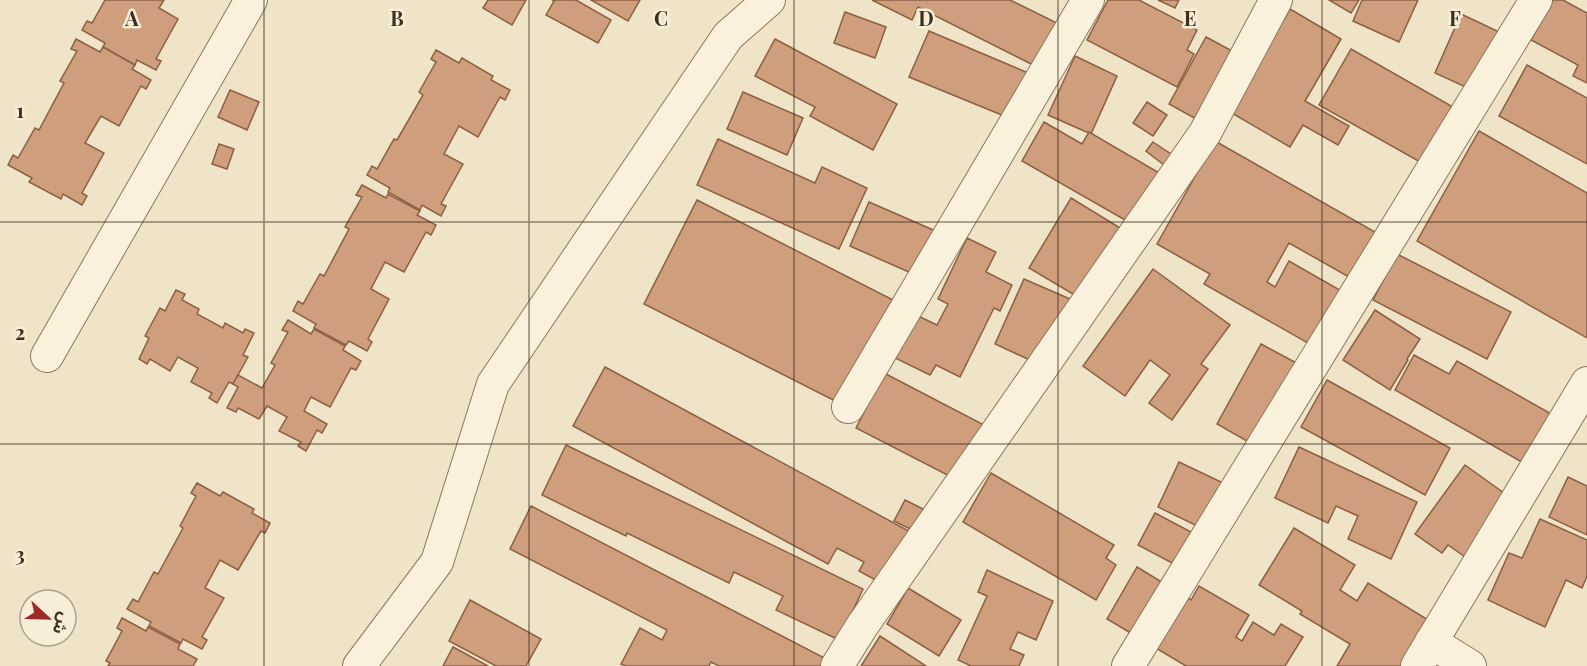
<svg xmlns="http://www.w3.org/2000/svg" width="1587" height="666" font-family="'Playfair Display','Noto Sans Arabic',serif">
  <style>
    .building { fill: #cf9f7d; stroke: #8d5f41; stroke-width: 1.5 }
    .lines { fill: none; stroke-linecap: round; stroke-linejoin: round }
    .street-casing { stroke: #8d765c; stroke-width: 34 }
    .street { stroke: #faf1dc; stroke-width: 32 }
    .grid { fill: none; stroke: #3d2e20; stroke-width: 1.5; stroke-opacity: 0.55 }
    .grid-label { font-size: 20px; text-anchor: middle; font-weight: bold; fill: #3d2e20; stroke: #f7eed8; stroke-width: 5; stroke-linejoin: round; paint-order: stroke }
  </style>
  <rect width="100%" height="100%" fill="#f0e4c8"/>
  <g class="building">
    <path d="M105,0H164L159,8L178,19L156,59L161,61L156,70L137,60L135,65L103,47L105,43L82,30L87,21L92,23Z"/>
    <path d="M488,0H526L512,25L483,8Z"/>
    <path d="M552,0H576L611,20L598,43L546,15L554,1Z"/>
    <path d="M591,0H640L628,21Z"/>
    <path d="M872,0H1010L1061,25L1039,68L918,7L912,20Z"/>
    <path d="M1108,0H1139L1197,30L1187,50L1194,54L1177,87L1087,40Z"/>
    <path d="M1158,0H1179L1175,8Z"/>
    <path d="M1329,0H1359L1351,13Z"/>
    <path d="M1362,0H1418L1399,42L1353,21Z"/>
    <path d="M1553,0H1563L1587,13V83L1573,76L1578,65L1531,40Z"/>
    <path d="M1290,9L1341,39L1305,101L1349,126L1338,145L1303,125L1290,147L1230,112Z"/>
    <path d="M845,12L886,27L875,58L834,43Z"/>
    <path d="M1461,14L1510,37L1483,95L1435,73Z"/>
    <path d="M929,31L1033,75L1014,120L909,77Z"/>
    <path d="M1206,37L1251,61L1214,129L1169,104Z"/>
    <path d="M76,39L100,52L103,47L135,65L132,69L151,80L146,89L141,86L119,126L101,116L85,143L104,153L82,193L87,196L82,205L63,194L61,199L29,182L32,178L8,165L13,155L18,158L35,128L39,130L64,83L60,81L77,51L71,49Z"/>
    <path d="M775,39L897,104L873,150L810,116L815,107L755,76Z"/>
    <path d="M1351,49L1460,111L1429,167L1319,105Z"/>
    <path d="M436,50L459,63L462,58L493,76L491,80L510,90L505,100L500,97L478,137L459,126L444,154L463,164L441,204L446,206L441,216L422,205L420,210L388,192L390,188L367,175L372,166L377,169L394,139L397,140L423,95L419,92L436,62L431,59Z"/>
    <path d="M1075,56L1117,76L1091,134L1048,115Z"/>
    <path d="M1527,65L1587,98V164L1499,116Z"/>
    <path d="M230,90L259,102L247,130L218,117Z"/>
    <path d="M743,92L803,118L787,155L727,129Z"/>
    <path d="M1147,102L1167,115L1153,136L1133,123Z"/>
    <path d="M1044,122L1082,144L1089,132L1161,174L1132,224L1022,161Z"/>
    <path d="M1479,131L1587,193V338L1417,241Z"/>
    <path d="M718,139L815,183L822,167L867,188L839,249L697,185Z"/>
    <path d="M1215,141L1382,236L1356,281L1289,243L1267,282L1275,287L1289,261L1359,301L1329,355L1204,284L1210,274L1157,244Z"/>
    <path d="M1153,142L1171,154L1164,165L1146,151Z"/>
    <path d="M219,144L234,149L227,169L212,164Z"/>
    <path d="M362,185L386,198L388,194L420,211L417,215L436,225L431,235L426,232L404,272L385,262L371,289L389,299L368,339L372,342L367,351L349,341L346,345L314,328L316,324L293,311L298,301L303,304L320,274L324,276L349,229L345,227L362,197L356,195Z"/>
    <path d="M1071,198L1130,234L1088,303L1029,268Z"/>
    <path d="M697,200L901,304L849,408L644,304Z"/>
    <path d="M869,202L940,233L920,277L850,246Z"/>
    <path d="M967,238L996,252L986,272L1012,285L1000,311L994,308L960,377L936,365L930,375L893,357L914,314L937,325L948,304L938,299Z"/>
    <path d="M1397,254L1511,312L1487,359L1373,300Z"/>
    <path d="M1153,269L1230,325L1201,364L1208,369L1172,420L1149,403L1170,375L1150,360L1125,396L1083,366Z"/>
    <path d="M1024,279L1086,306L1056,372L995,344Z"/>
    <path d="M176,290L185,294L182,300L199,309L197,314L223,328L225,323L243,333L245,329L254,333L243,355L248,357L233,384L229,382L217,403L209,398L212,393L191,382L198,368L178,357L170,371L150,359L147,364L139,359L149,338L145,336L160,308L165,311Z"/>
    <path d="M1375,310L1420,339L1407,359L1408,360L1390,390L1343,360Z"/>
    <path d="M288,320L311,334L314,329L345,346L343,350L361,361L356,370L351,368L330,407L311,397L304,411L327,424L322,433L317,430L306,451L298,446L301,442L279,431L287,417L267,406L259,419L238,408L236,412L227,408L238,387L233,384L238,375L262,388L275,365L271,363L288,332L282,330Z"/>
    <path d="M1261,344L1306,368L1261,449L1217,424Z"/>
    <path d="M1414,355L1449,374L1457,361L1555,416L1527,465L1395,390Z"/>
    <path d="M605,367L918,536L890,588L859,571L864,562L837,548L828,564L573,426Z"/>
    <path d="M884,373L986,426L959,481L856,428Z"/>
    <path d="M1327,380L1450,448L1425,495L1301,427Z"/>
    <path d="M566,445L863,589L839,640L776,610L783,596L734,572L729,583L627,533L626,536L542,495Z"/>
    <path d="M1299,447L1417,502L1391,559L1348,539L1358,516L1336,506L1328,523L1275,498Z"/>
    <path d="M1179,462L1238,490L1216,535L1158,507Z"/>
    <path d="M1465,465L1515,501L1471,561L1448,545L1442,553L1415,534Z"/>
    <path d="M991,473L1114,545L1106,558L1116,565L1096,600L963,522Z"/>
    <path d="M1568,477L1587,486V535L1549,517Z"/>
    <path d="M197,483L220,496L223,492L254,509L252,513L270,523L265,533L261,531L238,570L220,560L205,588L224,598L202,637L207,640L202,649L183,639L181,643L149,626L151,622L127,609L133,599L138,602L154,572L158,574L183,528L180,526L196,496L191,493Z"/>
    <path d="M905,500L927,511L916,532L894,521Z"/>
    <path d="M531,506L836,664L835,666H719L711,662L709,666H626L621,664L640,628L662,640L667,630L510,549Z"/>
    <path d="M1155,513L1208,541L1191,573L1138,545Z"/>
    <path d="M1540,519L1587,540V576L1582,588L1566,580L1545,627L1488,600L1509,553L1522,558Z"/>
    <path d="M1294,528L1355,565L1340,590L1357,601L1368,583L1433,623L1407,666H1337L1350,644L1300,614L1302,611L1259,585Z"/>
    <path d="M1137,567L1191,600L1199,586L1249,615L1236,637L1242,641L1253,622L1274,635L1281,624L1303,637L1285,666H1186L1107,619Z"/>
    <path d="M987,570L1053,601L1036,640L1018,632L1010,649L1024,655L1019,666H971L958,660L987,596L978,592Z"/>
    <path d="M908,588L961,620L939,656L887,624Z"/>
    <path d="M470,600L541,639L526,666H496L449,641Z"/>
    <path d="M122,618L146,631L148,627L180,644L178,649L197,659L193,666H108L110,663L106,661L122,631L117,628Z"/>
    <path d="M880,636L926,666H861Z"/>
    <path d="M453,647L488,666H443Z"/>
  </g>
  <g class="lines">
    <g class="street-casing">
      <g id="street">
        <path d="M47,356L251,0"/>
        <path d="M848,407L1088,0"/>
        <path d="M1431,642L1470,666"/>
        <path d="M359,666L437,562L493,384L728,36L769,0"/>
        <path d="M837,666L862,626L1205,133L1276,0"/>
        <path d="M1128,666L1536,0"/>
        <path d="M1417,666L1587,383"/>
      </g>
    </g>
    <use href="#street" class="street"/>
  </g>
  <path class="grid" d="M264,0V666M529,0V666M794,0V666M1058,0V666M1322,0V666M0,222H1587M0,444H1587"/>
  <g class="grid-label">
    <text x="132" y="26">A</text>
    <text x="397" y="26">B</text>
    <text x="661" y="26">C</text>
    <text x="926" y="26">D</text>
    <text x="1190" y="26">E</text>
    <text x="1455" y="26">F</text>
    <text x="20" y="118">1</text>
    <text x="20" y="340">2</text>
    <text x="20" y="562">3</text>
  </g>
  <g transform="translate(48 618) rotate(112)"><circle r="28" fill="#f7eed8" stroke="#ada18e" stroke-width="1.5"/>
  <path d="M0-4.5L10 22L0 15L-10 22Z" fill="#9e2a2b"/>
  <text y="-9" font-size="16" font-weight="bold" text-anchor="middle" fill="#3d2e20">ش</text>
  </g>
</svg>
